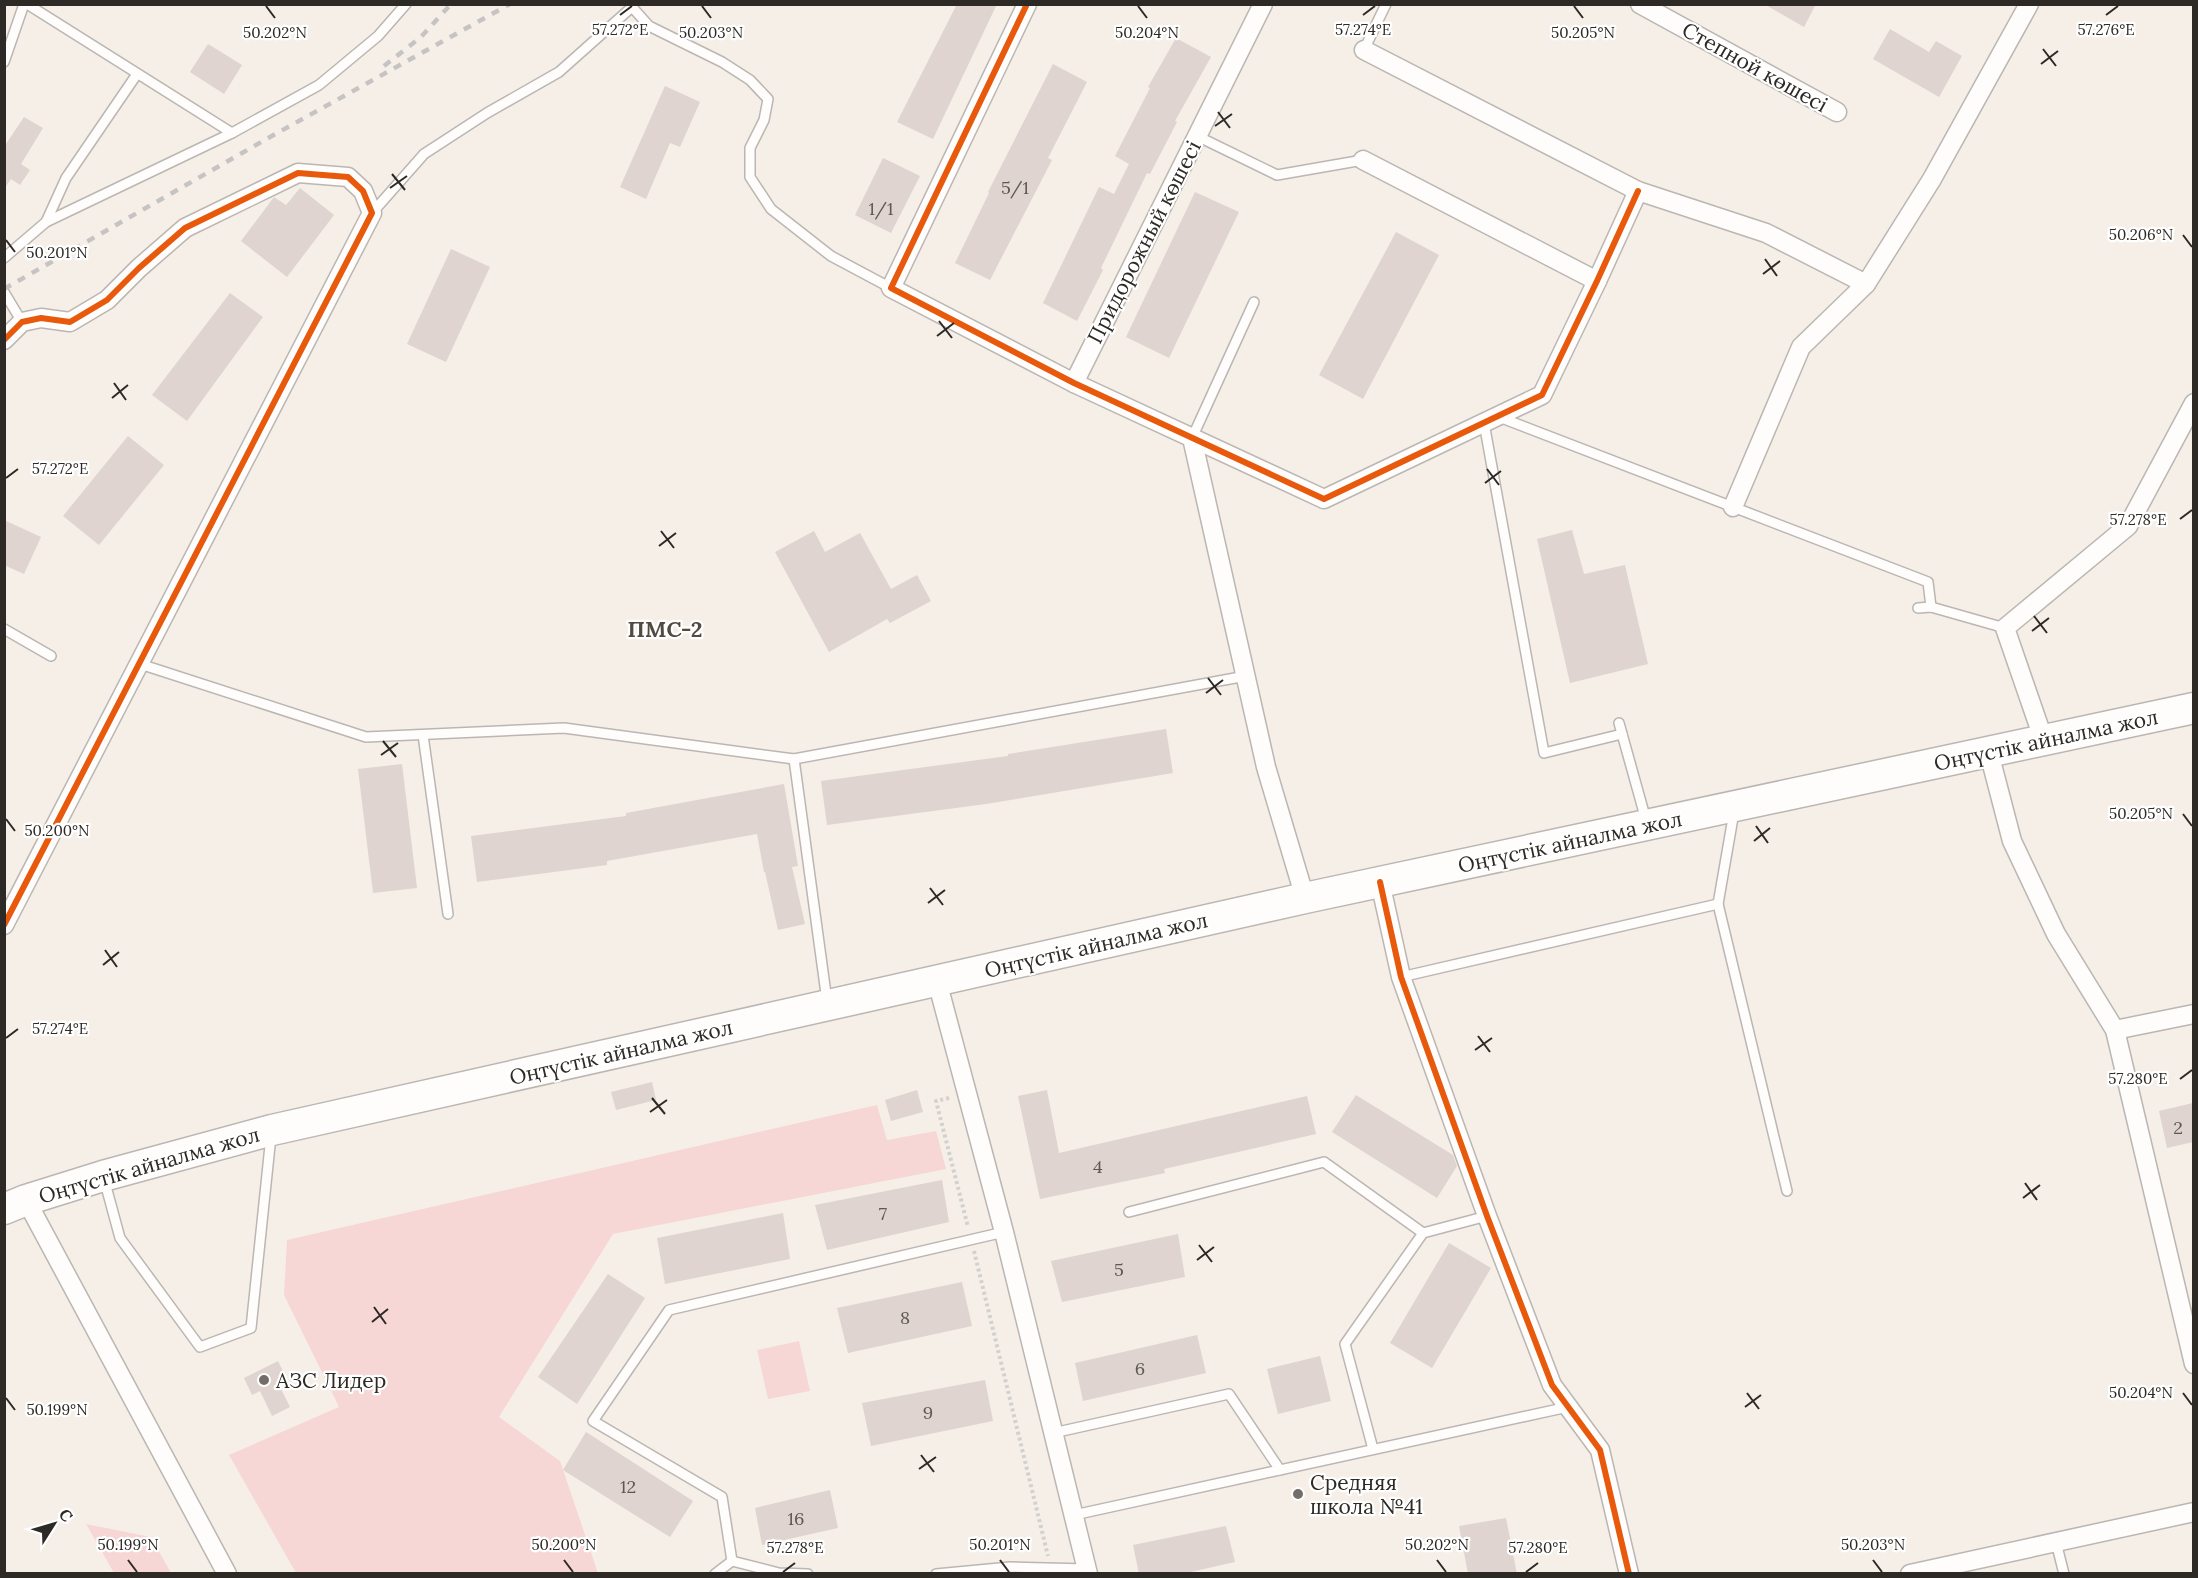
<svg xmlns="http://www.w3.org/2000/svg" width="2198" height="1578" font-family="Lora,serif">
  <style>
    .green { fill: #f7d7d6 }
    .building { fill: #dfd4cf }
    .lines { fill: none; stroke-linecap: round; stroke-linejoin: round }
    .service-casing { stroke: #bbb6b1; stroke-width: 12 }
    .minor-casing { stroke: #bbb6b1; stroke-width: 21 }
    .trunk-casing { stroke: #bbb6b1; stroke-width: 33 }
    .path { stroke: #d3d1ce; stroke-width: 4; stroke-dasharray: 3 3; stroke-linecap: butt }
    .service { stroke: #fefdfc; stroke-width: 9 }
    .minor { stroke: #fefdfc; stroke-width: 18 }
    .trunk { stroke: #fefdfc; stroke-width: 30 }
    .rail { stroke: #c6c4c3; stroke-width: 4.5; stroke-dasharray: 8 8; stroke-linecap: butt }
    .cycleway-casing { stroke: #fff; stroke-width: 10 }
    .cycleway { stroke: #e8590c; stroke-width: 6 }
    .ticks { fill: none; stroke: #2d2925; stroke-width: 2 }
    .poi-dot { fill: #736e69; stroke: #fff; stroke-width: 2 }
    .labels { text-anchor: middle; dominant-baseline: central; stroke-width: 4.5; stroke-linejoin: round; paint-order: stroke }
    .number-label { font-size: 18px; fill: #5d5853 }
    .street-label { font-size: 21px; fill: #2d2925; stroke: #fff }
    .poi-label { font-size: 21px; fill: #2d2925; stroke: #fff; text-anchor: start }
    .neighbourhood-label { font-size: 22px; font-weight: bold; fill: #534b41; stroke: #fff }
    .ticks-label { font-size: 15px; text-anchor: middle; fill: #2d2925; stroke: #fff; stroke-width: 4.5; stroke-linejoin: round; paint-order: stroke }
  </style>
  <rect width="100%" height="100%" fill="#f5efe8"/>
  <g class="green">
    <path d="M877,1105L887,1140L936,1131L946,1169L613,1234L499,1417L560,1461L598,1573H296L229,1455L339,1407L284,1295L287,1240Z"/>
    <path d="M799,1341L810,1391L768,1399L757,1350Z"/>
    <path d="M86,1524L151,1537L171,1573H114Z"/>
  </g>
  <g class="building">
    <path d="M957,4H997L933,139L897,122Z"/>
    <path d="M1764,4H1816L1804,27Z"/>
    <path d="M1890,29L1929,52L1936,41L1962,56L1939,97L1873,59Z"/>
    <path d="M1176,38L1211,57L1175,121L1177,122L1150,174L1147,173L1101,268L1103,270L1077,321L1043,303L1099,187L1114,194L1129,164L1115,156L1150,88L1148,87Z"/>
    <path d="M208,44L242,65L224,94L190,72Z"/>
    <path d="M1053,64L1087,82L1048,158L1052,160L990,280L955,263L989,193L988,192Z"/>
    <path d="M665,86L700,102L680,147L670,143L646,199L620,187Z"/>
    <path d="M24,117L43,128L21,164L30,170L20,185L11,179L4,189V147Z"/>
    <path d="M883,158L920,176L891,233L855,215Z"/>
    <path d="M300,188L334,215L287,277L241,241L274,197L286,205Z"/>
    <path d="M1195,192L1239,212L1169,358L1126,337Z"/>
    <path d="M1396,232L1439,255L1363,399L1319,375Z"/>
    <path d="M451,249L490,267L446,362L407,344Z"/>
    <path d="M230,293L263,317L187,421L152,395Z"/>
    <path d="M128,436L164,465L99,545L63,516Z"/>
    <path d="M4,520L41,537L24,574L4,565Z"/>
    <path d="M1572,530L1584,574L1625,565L1648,664L1570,683L1537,539Z"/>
    <path d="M814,531L825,552L860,533L891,589L917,575L931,601L890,623L887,619L829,652L775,552Z"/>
    <path d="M1166,729L1173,773L986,804L827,825L821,781L1008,756V754Z"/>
    <path d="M402,764L417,888L373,893L358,769Z"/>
    <path d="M784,784L798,866L792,867L805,924L778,930L765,872H764L757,834L607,861V865L477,882L471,836L626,816V813Z"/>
    <path d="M652,1082L656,1100L616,1110L611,1092Z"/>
    <path d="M917,1090L923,1112L891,1121L885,1100Z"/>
    <path d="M1047,1090L1059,1153L1307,1096L1316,1134L1164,1169L1165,1173L1040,1199L1018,1096Z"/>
    <path d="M1356,1095L1453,1155L1457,1166L1437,1198L1332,1132Z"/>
    <path d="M2193,1103V1142L2167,1148L2159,1111Z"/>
    <path d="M942,1180L949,1222L827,1250L815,1205Z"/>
    <path d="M783,1213L790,1259L665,1284L657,1238Z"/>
    <path d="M1178,1234L1185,1277L1062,1302L1051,1261Z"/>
    <path d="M1449,1243L1491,1268L1432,1368L1390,1343Z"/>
    <path d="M608,1274L645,1298L577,1404L538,1377Z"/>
    <path d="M962,1282L972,1326L848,1353L837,1308Z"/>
    <path d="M1197,1335L1206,1373L1083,1401L1075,1363Z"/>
    <path d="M1320,1356L1331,1401L1278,1414L1267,1369Z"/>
    <path d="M278,1361L287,1379L278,1383L290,1407L272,1416L260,1391L252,1395L244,1378Z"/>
    <path d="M985,1380L993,1421L871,1446L862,1403Z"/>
    <path d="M586,1432L693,1501L670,1537L563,1470Z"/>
    <path d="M830,1490L838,1528L762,1545L755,1508Z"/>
    <path d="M1506,1518L1517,1574H1468L1459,1526Z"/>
    <path d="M1226,1526L1235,1562L1182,1574H1139L1133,1545Z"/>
  </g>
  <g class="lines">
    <g class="service-casing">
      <g id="service">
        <path d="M27,4L232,133"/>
        <path d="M1364,50L1386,4"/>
        <path d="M4,62L24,4"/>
        <path d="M1197,136L1277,175L1363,160"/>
        <path d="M372,213L424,154L487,113L559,72L632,7L649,26L722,62L750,80L768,99L764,120L750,148V177L771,209L831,256L891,288"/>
        <path d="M46,222L66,178L137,74"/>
        <path d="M4,258L46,222L232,133L319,85L378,36L406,4"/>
        <path d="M4,292L22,322"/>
        <path d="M1499,417L1928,582L1931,607"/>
        <path d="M1484,423L1544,753L1622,734"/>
        <path d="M1192,438L1254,302"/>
        <path d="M1918,608L1931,607L2005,628"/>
        <path d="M4,629L51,656"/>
        <path d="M140,664L366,737L564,728L794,759L1246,676"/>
        <path d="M1619,723L1646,820"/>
        <path d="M423,735L448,914"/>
        <path d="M794,759L827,1001"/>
        <path d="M1718,904L1734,812"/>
        <path d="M1401,977L1718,904L1787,1191"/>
        <path d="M104,1179L120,1238L200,1347L251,1328L271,1136"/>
        <path d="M1129,1212L1324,1162L1423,1233L1487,1216"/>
        <path d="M1053,1433L1229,1394L1280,1470"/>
        <path d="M1373,1449L1345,1344L1423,1233"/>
        <path d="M1074,1515L1568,1407"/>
        <path d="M2056,1542L2064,1574"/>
        <path d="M715,1574L732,1561"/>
        <path d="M808,1574L779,1573L732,1561L722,1497L593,1421L669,1310L1004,1232"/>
        <path d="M936,1574L1010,1567L1087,1569"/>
      </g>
    </g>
    <g class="minor-casing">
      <g id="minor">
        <path d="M1027,4L891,288L1074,383L1324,499L1542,395L1597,281L1638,191"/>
        <path d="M1640,4L1837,112"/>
        <path d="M1364,50L1638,191L1766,233L1866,284"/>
        <path d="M1363,160L1597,281"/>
        <path d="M4,340L22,322L41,318L70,322L107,300L139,268L185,228L298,173L348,177L363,191L372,213L4,925"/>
        <path d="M1074,383L1263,4"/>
        <path d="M1192,438L1266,767L1305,898"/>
        <path d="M1733,507L1801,347L1866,284L1932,179L2029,4"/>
        <path d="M2044,741L2005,628L2128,526L2194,403"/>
        <path d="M1989,753L2012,841L2056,934L2115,1030L2194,1364"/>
        <path d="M1380,882L1401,977L1487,1216L1552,1385L1600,1450L1629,1574"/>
        <path d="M937,981L1004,1232L1088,1574"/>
        <path d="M2115,1030L2194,1014"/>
        <path d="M26,1200L227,1574"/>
        <path d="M1910,1574L2194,1512"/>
      </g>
    </g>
    <g class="trunk-casing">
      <path id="trunk" d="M4,1209L26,1200L103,1176L272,1130L1305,898L2194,708"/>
    </g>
    <g class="path">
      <path d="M949,1098L936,1101L968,1227"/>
      <path d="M974,1251L1048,1556"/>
    </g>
    <use href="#service" class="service"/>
    <use href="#minor" class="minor"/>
    <use href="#trunk" class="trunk"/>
    <g class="rail">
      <path d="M384,66L421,37L451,4"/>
      <path d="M4,289L270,137L510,4"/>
    </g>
    <g class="cycleway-casing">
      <g id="cycleway">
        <path d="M1027,4L891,288L1074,383L1324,499L1542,395L1597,281L1638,191"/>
        <path d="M4,340L22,322L41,318L70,322L107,300L139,268L185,228L298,173L348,177L363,191L372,213L4,925"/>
        <path d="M1380,882L1401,977L1487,1216L1552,1385L1600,1450L1629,1574"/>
      </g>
    </g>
    <use href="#cycleway" class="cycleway"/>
  </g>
  <path class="ticks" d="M266,6L275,18M702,6L711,18M1138,6L1147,18M1574,6L1583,18M620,15L632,6M1363,15L1375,6M2106,15L2118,6M2043,49L2056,66M2041,64L2058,51M1218,112L1230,128M1215,126L1232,114M392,174L405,190M390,188L407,176M2183,235L2192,247M6,240L15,252M1765,259L1777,276M1763,274L1780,261M939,321L952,338M937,336L954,323M114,383L126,400M112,398L128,385M1487,469L1499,485M6,478L18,469M1485,483L1501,471M2180,519L2192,510M661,531L674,548M659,546L676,533M2034,616L2047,633M2032,631L2049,618M1208,678L1221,695M1206,693L1223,680M383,741L396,757M381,755L398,743M2183,814L2192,826M6,819L15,831M1756,826L1768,843M1754,841L1770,828M930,888L943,905M928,903L945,890M105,950L117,967M103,965L119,952M1478,1036L1490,1052M6,1038L18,1029M1475,1050L1492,1038M2180,1079L2192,1070M652,1098L665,1114M650,1112L667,1100M2025,1183L2037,1200M2023,1198L2040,1185M1199,1245L1212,1262M1197,1260L1214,1247M374,1307L386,1324M372,1322L388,1309M1747,1393L1759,1409M2183,1393L2192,1405M6,1398L15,1410M1745,1407L1761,1395M921,1455L934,1472M919,1469L936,1457M128,1560L137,1572M564,1560L573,1572M1000,1560L1009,1572M1437,1560L1446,1572M1873,1560L1882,1572M783,1572L795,1563M1526,1572L1538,1563"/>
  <g class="poi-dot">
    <circle cx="264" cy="1380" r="6"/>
    <circle cx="1298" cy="1494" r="6"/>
  </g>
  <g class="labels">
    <g class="number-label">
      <text x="1015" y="187">5/1</text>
      <text x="881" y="208">1/1</text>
      <text x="2178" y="1127">2</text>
      <text x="1098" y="1166">4</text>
      <text x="883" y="1213">7</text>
      <text x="1119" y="1269">5</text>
      <text x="905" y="1317">8</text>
      <text x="1140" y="1368">6</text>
      <text x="928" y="1412">9</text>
      <text x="628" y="1486">12</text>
      <text x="796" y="1518">16</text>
    </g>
    <g class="street-label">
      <text transform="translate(1755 67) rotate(29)">Степной көшесі</text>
      <text transform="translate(1144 242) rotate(-63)">Придорожный көшесі</text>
      <text transform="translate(2046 740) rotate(-12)">Оңтүстік айналма жол</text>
      <text transform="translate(1570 842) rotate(-12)">Оңтүстік айналма жол</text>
      <text transform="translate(1096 945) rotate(-13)">Оңтүстік айналма жол</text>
      <text transform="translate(621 1052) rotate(-13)">Оңтүстік айналма жол</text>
      <text transform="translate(149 1165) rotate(-16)">Оңтүстік айналма жол</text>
    </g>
    <g class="poi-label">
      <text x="276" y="1380">АЗС Лидер</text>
      <text x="1310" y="1482">Средняя<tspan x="1310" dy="24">школа №41</tspan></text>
    </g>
    <g class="neighbourhood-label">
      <text x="665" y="629">ПМС-2</text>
    </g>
  </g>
  <g class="ticks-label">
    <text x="620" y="35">57.272°E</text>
    <text x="1363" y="35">57.274°E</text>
    <text x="2106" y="35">57.276°E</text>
    <text x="275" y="38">50.202°N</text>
    <text x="711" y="38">50.203°N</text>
    <text x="1147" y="38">50.204°N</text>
    <text x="1583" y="38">50.205°N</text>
    <text x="2141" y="240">50.206°N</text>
    <text x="57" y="258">50.201°N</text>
    <text x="60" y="474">57.272°E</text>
    <text x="2138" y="525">57.278°E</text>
    <text x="2141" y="819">50.205°N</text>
    <text x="57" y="836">50.200°N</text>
    <text x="60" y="1034">57.274°E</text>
    <text x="2138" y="1084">57.280°E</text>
    <text x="2141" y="1398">50.204°N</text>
    <text x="57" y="1415">50.199°N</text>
    <text x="128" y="1550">50.199°N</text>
    <text x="564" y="1550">50.200°N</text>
    <text x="1000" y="1550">50.201°N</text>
    <text x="1437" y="1550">50.202°N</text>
    <text x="1873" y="1550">50.203°N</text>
    <text x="795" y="1553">57.278°E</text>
    <text x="1538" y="1553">57.280°E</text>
  </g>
  <rect width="2198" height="1578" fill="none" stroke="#2d2925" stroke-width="12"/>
  <g transform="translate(54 1524) rotate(53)" stroke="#ffffff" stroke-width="4.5" paint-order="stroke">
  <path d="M0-4.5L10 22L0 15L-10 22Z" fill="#2d2925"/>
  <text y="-9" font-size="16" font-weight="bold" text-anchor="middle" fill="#2d2925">С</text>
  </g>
</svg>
